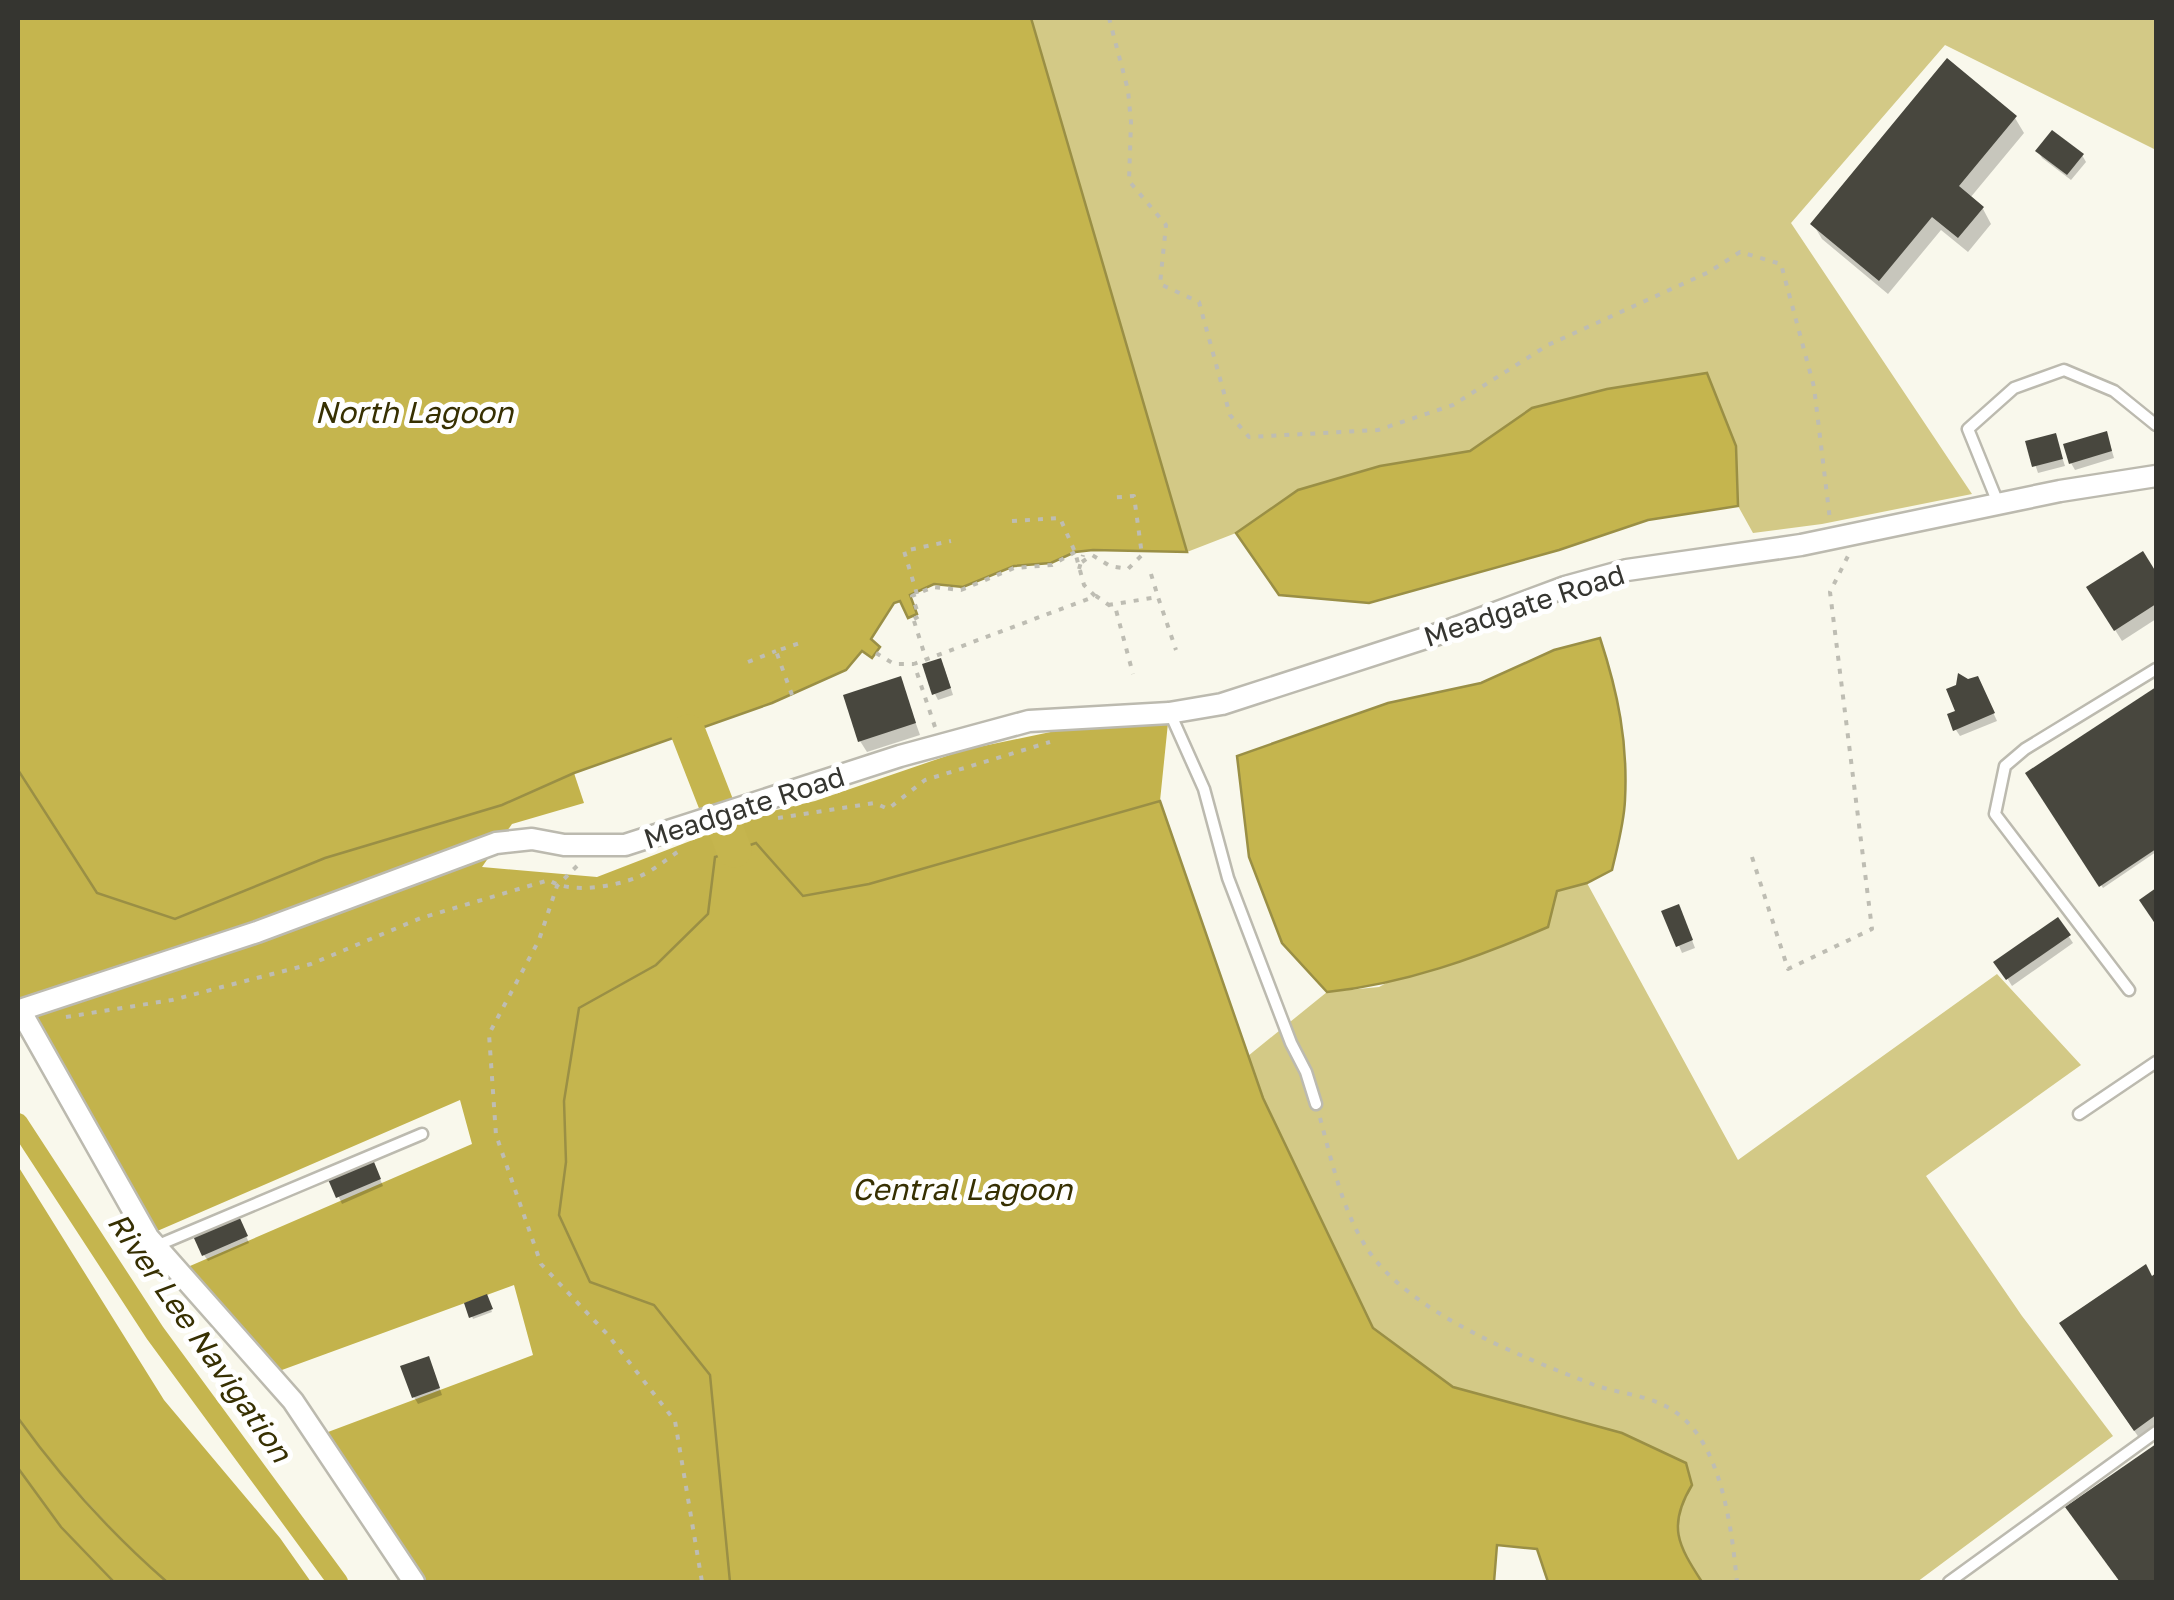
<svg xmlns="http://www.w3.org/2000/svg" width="2174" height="1600" font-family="'Golos Text',sans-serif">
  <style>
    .green { fill: #d3c986 }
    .forest { fill: #c3b34c }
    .water { fill: #c5b54e; stroke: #9a8f45; stroke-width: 2.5 }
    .shadow { fill: #0003 }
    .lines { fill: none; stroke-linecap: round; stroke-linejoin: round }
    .canal { stroke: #c5b54e; stroke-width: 20 }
    .river { stroke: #c5b54e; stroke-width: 35 }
    .building { fill: #48473e }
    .lane-casing { stroke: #bcbaaf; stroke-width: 15 }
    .street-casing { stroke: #bcbaaf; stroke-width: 25 }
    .path { stroke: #bebdb3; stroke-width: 4; stroke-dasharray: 5 8; stroke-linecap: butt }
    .lane { stroke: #fff; stroke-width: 10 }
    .street { stroke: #fff; stroke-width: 20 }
    .labels { text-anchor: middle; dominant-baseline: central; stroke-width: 10; stroke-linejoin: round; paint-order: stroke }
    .street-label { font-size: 28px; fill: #353530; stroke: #fff }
    .water-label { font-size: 30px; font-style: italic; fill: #373002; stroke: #fff }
  </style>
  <rect width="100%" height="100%" fill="#f9f8ec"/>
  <g class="green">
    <path d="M1031,18H2156V150L1945,45L1791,223L1972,494L1822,524L1753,533L1738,506L1736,446L1706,373L1532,408L1470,451L1380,466L1298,490L1236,533L1187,552Z"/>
    <path d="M1587,883L1738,1160L1997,974L2081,1065L1926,1176L2022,1316L2113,1436L1917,1582H1702C1678,1545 1667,1526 1692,1485L1622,1433L1453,1387L1373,1328L1263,1098L1248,1056L1327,992L1379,987L1557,891Z"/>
  </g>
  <g class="forest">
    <path d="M1169,713L1160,801L869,884L802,896L756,843L715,856L708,914L656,965L579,1008L564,1101L566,1162L559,1215L590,1282L654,1305L710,1375L730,1582H422L320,1435L533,1355L514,1285L271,1374L183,1269L472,1144L460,1100L155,1232L18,1032V770L97,893L325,858L502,805L574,773L584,803L512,824L482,867L597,877L760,814L815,801L964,750L1103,721Z"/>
    <path d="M18,1166L164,1400L280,1538L311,1582H167L134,1553L44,1455L18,1418Z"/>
    <path d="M18,1468L61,1527L114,1582H18Z"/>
  </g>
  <g class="water">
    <path d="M18,18H1031L1187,552L1093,550L1075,552L1051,563L1014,566L963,587L934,584L910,595L917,614L908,618L900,601L894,603L871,639L880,647L872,658L862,651L846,670L772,703L574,773L502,805L325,858L175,919L97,893L18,770Z"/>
    <path d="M1707,373L1736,446L1738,506L1648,520L1559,550L1369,603L1279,595L1236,533L1298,490L1380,466L1470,451L1532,408L1607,389Z"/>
    <path d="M1600,638C1618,693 1628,742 1625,800C1624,824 1617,848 1612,870L1587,883L1557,891L1548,927C1476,958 1405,984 1327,992L1282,943L1249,857L1237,756L1388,703L1481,683L1554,650Z"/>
    <path d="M1160,801L1263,1098L1373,1328L1453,1387L1622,1433L1686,1463L1692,1485C1667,1526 1678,1545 1702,1582H1548L1537,1549L1497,1545L1494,1582H730L710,1375L654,1305L590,1282L559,1215L566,1162L564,1101L579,1008L656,965L708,914L715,857L756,843L803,896L869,884Z"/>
    <path d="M18,1418C61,1478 112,1534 167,1582H114L61,1527L18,1468Z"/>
  </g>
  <g class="shadow">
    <path d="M2015,118L2024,133L1970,198L1983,209L1991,224L1968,252L1941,230L1888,294L1822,239L1813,224Z"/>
    <path d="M2038,151L2082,155L2086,162L2071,180L2042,158Z"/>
    <path d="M2055,436L2065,466L2038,473L2028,443Z"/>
    <path d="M2109,441L2114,458L2075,470L2071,463Z"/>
    <path d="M2143,554L2156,576V619L2122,641L2089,588Z"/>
    <path d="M944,667L953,695L938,700L935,694Z"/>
    <path d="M900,679L920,735L867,752L860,741Z"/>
    <path d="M1967,682L1981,686L1997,721L1960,736L1956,730Z"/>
    <path d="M2156,690V852L2103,888L2028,774Z"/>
    <path d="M1665,912L1682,914L1695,948L1682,953Z"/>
    <path d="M2058,920L2073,943L2012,986L1997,962Z"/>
    <path d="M375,1167L383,1186L342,1204L330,1178Z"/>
    <path d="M242,1226L249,1243L208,1261L204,1255Z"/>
    <path d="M2156,1276V1436L2144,1445L2071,1339Z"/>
    <path d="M486,1297L492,1312L473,1319L467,1304Z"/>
    <path d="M432,1366L442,1395L418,1404L414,1397Z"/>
    <path d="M2156,1447V1582H2120L2069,1508Z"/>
  </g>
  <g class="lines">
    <path class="canal" d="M18,1123L155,1333L338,1582"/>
    <path class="river" d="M688,732L734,850"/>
  </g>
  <g class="building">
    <path d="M1947,58L2017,116L1959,186L1984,207L1958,238L1932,217L1879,281L1810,224Z"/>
    <path d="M2052,130L2084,154L2067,175L2035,151Z"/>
    <path d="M2107,431L2112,451L2069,464L2063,444Z"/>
    <path d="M2056,433L2063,459L2032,467L2025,441Z"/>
    <path d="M2143,551L2156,572V604L2114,631L2086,587Z"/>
    <path d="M941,658L951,688L932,695L922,664Z"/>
    <path d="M1958,673L1968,679L1978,676L1995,713L1953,731L1947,714L1955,711L1946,689L1956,685Z"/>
    <path d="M901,676L916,723L858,742L843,695Z"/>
    <path d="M2156,687V849L2099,887L2025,773Z"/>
    <path d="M2156,888V925L2139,900Z"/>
    <path d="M1679,904L1693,940L1676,947L1661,911Z"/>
    <path d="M2058,917L2071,935L2006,980L1993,962Z"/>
    <path d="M372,1157L381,1179L336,1198L327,1177Z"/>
    <path d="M239,1216L248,1236L202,1256L193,1236Z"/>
    <path d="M2146,1264L2152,1276L2156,1273V1415L2134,1431L2059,1323Z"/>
    <path d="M487,1294L493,1309L469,1318L464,1303Z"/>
    <path d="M429,1356L440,1388L412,1398L400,1366Z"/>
    <path d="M2156,1444V1582H2120L2065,1507Z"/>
  </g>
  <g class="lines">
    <g class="lane-casing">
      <g id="lane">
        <path d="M1998,503L1968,429L2014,388L2064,370L2114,391L2156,425"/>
        <path d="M1170,713L1204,789L1228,878L1291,1043L1306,1072L1316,1104"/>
        <path d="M2129,990L1995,814L2005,766L2025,749L2156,669"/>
        <path d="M2079,1114L2156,1062"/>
        <path d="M156,1246L422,1134"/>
        <path d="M1949,1582L2156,1432"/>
      </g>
    </g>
    <g class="street-casing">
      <path id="street" d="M414,1582L293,1401L148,1237L20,1010L257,932L496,843L532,839L564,845H625L900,756L1029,721L1169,713L1222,704L1447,631L1565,587L1627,570L1801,545L2060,491L2156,476"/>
    </g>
    <g class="path">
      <path d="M1109,18L1128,90L1131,122L1129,181L1166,225L1160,284L1199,302L1230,415L1249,437L1378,430L1453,405L1548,345L1709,272L1740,252L1781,264L1814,387L1830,520"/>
      <path d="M1012,521L1060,518L1075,552L1084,585L1095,596"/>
      <path d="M1082,562L1092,555L1110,566L1128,569L1142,555L1134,496L1109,498"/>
      <path d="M1079,569L1083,555"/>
      <path d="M1151,574L1158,597"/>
      <path d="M917,594L904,551L951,541"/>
      <path d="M1108,605L1158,597L1176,650"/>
      <path d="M914,619L919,616L912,596L933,587L961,590L1014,568L1052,565L1075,552"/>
      <path d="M914,621L926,659"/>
      <path d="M876,653L894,664H914"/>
      <path d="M748,662L776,651"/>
      <path d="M792,695L776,651L800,643"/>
      <path d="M935,727L914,664L1096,596L1116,610L1133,674"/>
      <path d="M778,818L875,803L888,809L925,780L1050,742"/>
      <path d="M1752,857L1788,969L1872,929L1830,592L1848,556"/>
      <path d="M577,866L557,886L539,940L489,1034L496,1135L541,1264L608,1335L675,1421L702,1582"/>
      <path d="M66,1017L172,1000L311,964L421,918L549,880C571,896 628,885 650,871C662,864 672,855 684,848"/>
      <path d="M1320,1118C1332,1162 1342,1209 1366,1247C1408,1313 1522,1357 1592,1384C1624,1396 1657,1394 1684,1419C1723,1454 1732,1532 1737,1582"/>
    </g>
    <use href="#lane" class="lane"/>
    <use href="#street" class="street"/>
  </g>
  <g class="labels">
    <g class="street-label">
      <text transform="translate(1524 605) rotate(-18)">Meadgate Road</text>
      <text transform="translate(744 807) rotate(-18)">Meadgate Road</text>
    </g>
    <g class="water-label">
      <text x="414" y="412">North Lagoon</text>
      <text x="962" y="1189">Central Lagoon</text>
      <text transform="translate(200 1337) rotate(55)">River Lee Navigation</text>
    </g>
  </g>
  <rect width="2174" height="1600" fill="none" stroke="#353530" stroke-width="40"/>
</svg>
